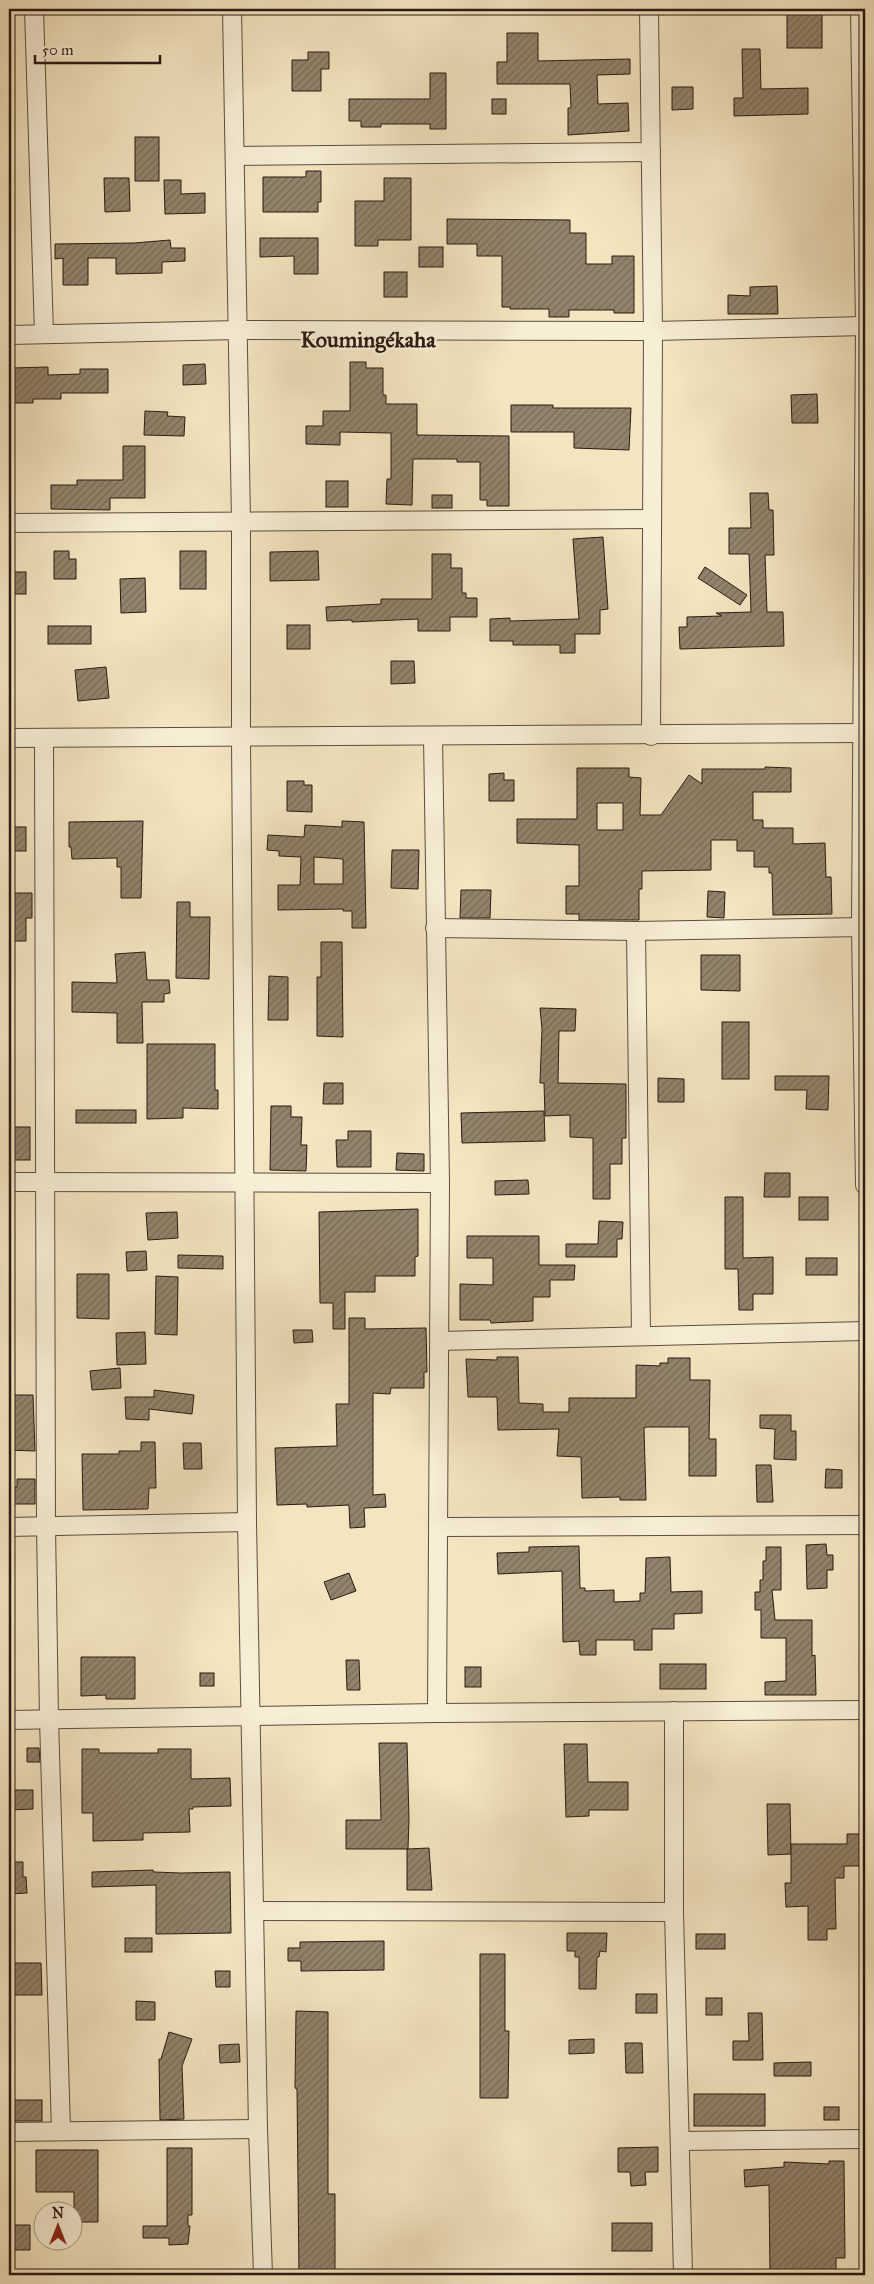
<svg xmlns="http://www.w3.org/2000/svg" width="874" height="2284" font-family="'IM FELL Great Primer',serif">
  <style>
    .building { fill: url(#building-hatch); stroke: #291a12; fill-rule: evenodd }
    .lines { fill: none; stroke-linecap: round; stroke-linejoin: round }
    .minor-casing { stroke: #5c4d3e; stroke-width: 20 }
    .minor { stroke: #f7eed6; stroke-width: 18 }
    .labels { text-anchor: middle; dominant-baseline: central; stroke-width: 5; stroke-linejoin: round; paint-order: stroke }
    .quarter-label { font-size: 22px; font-weight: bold; fill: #291a12; stroke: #f7eed6 }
  </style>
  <defs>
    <pattern id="building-hatch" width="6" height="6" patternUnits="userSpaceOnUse" patternTransform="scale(1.25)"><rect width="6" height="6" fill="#92846c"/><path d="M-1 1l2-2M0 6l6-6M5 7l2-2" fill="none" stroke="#776b57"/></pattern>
  </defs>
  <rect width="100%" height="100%" fill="#f3e5c0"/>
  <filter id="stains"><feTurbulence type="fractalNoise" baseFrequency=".004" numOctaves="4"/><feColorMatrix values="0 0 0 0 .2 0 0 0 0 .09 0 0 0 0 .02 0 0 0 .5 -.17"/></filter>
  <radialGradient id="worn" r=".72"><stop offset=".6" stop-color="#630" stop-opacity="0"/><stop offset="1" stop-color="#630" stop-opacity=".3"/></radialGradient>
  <g class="building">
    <rect x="787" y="9" width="35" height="39"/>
    <path d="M507,33H538V61L630,59V74L597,75L598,104L628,103L629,131L568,135V108H571L570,84H497V62H507Z"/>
    <path d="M742,49H760L761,89L808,88V114L734,116V98H743Z"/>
    <path d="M308,52H329V69H321V91H292V60H308Z"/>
    <path d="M430,73H446V129H430V124H381V127H361V121H349V99H430Z"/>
    <path d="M672,87H693V109L672,110Z"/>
    <rect x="492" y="99" width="14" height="15"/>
    <rect x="135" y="137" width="24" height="44"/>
    <path d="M306,171H321V202H318V212H263V177H306Z"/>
    <path d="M104,178H129L130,211L105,212Z"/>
    <path d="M384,178H411V240H378V246H355V201H384Z"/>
    <path d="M164,180H181V194L205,193V213L165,214Z"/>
    <path d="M447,219L570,220V233H586V264H612V256H634V313H614V310H569V317H549V309H510V307H502V256H477V244H447Z"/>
    <path d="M260,238H318V274H294V256L260,257Z"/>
    <path d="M170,240L171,248H185V261L162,262V273L116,274V258H88V285H63V258L55,259V244L134,243Z"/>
    <rect x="419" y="247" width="24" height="20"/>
    <rect x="384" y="272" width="23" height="25"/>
    <path d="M777,286L778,314H728V295L750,296V287Z"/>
    <path d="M350,362H366V368H383V395H386V404H417V435L509,436V506H487V500H480V462H457V459H413L412,505L386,504L387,479H391V433L340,432V445L306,444V426H323V411H350Z"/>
    <path d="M205,364L206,384L183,385V365Z"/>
    <path d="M48,367V375L80,374V369H108V393H61V399H33V403H11V368Z"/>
    <path d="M817,394L818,423H792L791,395Z"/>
    <path d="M511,405H553V408H631L629,450L574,448V432H511Z"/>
    <path d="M145,411L168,412L167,416L185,417L184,436L144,435Z"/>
    <path d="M123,446H145V498H110V510L51,509V485H77V480H123Z"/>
    <rect x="326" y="481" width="22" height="26"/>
    <path d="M750,493H768L769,510H773L774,555H765L767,612H783L784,646L680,649L679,627H687V617L722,616L716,613L751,612L749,554H729V528H751Z"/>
    <rect x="432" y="495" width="20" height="13"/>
    <path d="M603,537L608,609L600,610V634H575V653H560V645H513V641H490V619L510,618V621L579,619L573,539Z"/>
    <path d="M54,551H69V559H76V579H54Z"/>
    <rect x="180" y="551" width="26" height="38"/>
    <path d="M318,551L319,580L270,581V552Z"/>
    <path d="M432,554H451V568H462V593H466V598H477V617H450V631H418V619L352,622V620L327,621L326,607L381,604V599H432Z"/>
    <path d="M705,567L747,595L740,605L698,578Z"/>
    <rect x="12" y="572" width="14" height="22"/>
    <path d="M145,578L146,612L121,613L120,579Z"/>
    <rect x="287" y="625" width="23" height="24"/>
    <rect x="48" y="626" width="43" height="18"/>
    <path d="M391,661H414L415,683L391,684Z"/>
    <path d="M106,667L109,698L78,701L75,670Z"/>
    <path d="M765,767L791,768V792H753V820H763V828H793V844L825,843L826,877H831L832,914L773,915L772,873H769V867H754V851H737V840H711V870L642,871V889H639V920H579V914H566V886H579V845L517,843V819H577V768H629V777L641,778L640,815H661L689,775L702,784V769H765ZM597,803H623V830H597Z"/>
    <path d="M504,773V780H514V801H489V774Z"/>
    <path d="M287,781H304V785H312V812L287,811Z"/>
    <path d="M143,821L141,898H121V867H117V858L72,859L71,847H69V822Z"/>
    <path d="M342,821L364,822L366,928H352V911H343V909L278,910V885H300L301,857L279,856V851L267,850L268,835L304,837L305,825L342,827ZM314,857L343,859V884H314Z"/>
    <rect x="13" y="827" width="13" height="24"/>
    <path d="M392,850H419L418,889L391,888Z"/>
    <path d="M461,890H491L490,918H460Z"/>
    <path d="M708,891L725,892L724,918L707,917Z"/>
    <path d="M9,893H32V918H26V941H9Z"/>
    <path d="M177,902H190V917H210L209,979L176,978Z"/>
    <path d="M321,942H342L343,1037L317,1036V977H321Z"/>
    <path d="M145,952L147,980H169L170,993L164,994V1002H142L143,1043H117V1013L72,1012V982L117,983L115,954Z"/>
    <path d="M701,955H740V991L701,990Z"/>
    <path d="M269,976L288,977V1020H268Z"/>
    <path d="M540,1008L576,1009L575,1031H559L558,1083L626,1084V1138H622V1164H610V1199H593V1138L570,1137V1115L545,1116L544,1083H540L542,1029Z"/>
    <rect x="722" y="1022" width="27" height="57"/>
    <path d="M147,1044H215V1090H218V1109L183,1108V1118L147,1119Z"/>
    <path d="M775,1076H829L828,1110L806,1109L807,1090H775Z"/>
    <path d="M658,1078L684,1079V1102H658Z"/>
    <path d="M324,1083H343V1104H323Z"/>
    <path d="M271,1106H291V1117H302L301,1145H307L306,1171L270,1170Z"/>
    <rect x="76" y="1110" width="60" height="13"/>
    <path d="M544,1111L545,1141L462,1143L461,1113Z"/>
    <rect x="9" y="1127" width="21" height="33"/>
    <path d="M348,1131H371V1167H337L336,1140H348Z"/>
    <path d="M397,1153L424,1154V1171L396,1170Z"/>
    <path d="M765,1173H790V1197H764Z"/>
    <path d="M528,1180L529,1194L495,1195V1181Z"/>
    <path d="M725,1197H743V1258L773,1257V1294H753V1310H739L738,1269H725Z"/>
    <rect x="799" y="1197" width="29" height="23"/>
    <path d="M418,1209V1256L415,1257V1276H375V1292H345V1329H333V1303H320L319,1212Z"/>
    <path d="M177,1212L178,1238L148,1240L146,1213Z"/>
    <path d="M599,1221L623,1222L622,1239H617V1257H566V1244H598Z"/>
    <path d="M467,1236H539V1265H575L574,1280H550V1297H533V1321L491,1323L490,1320H460V1284L493,1285V1258H467Z"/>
    <path d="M146,1251L147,1270L127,1271L126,1252Z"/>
    <path d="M178,1255L223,1256V1269L178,1268Z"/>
    <rect x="806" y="1258" width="31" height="17"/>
    <path d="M77,1274H109V1319L77,1318Z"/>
    <path d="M156,1276L178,1277L177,1335L155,1334Z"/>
    <path d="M349,1318H365V1329L426,1328L427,1372H424V1388H391L390,1394L373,1393V1495L385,1494L386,1507L364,1508L365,1527L350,1528L349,1505L307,1507V1504L277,1505L275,1448L337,1446L336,1404H349Z"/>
    <path d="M293,1330H312L313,1342L294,1343Z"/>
    <path d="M145,1332L146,1364L117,1365L116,1333Z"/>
    <path d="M497,1357H518L519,1403L543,1404V1412H569V1398H636V1365L660,1366V1363H668V1358H690V1380H710L709,1439H716V1476H689V1427H647L644,1428L646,1500H620V1497L582,1498L581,1457L557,1456L559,1429L498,1430L497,1397H468L466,1359L497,1360Z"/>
    <path d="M120,1368L121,1388L92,1390L90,1371Z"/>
    <path d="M154,1390L194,1395L192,1414L149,1409V1420L126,1419L125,1397H154Z"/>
    <path d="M9,1395H33L35,1451L9,1450Z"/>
    <path d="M760,1415H791V1431H796V1460L774,1459L775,1429L760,1428Z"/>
    <path d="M141,1442H155L156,1488H149L148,1509L83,1510L82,1454H119V1451H141Z"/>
    <path d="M183,1443H201L202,1469H184Z"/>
    <path d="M756,1465H771L773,1502H757Z"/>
    <path d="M826,1469L842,1470V1488H825Z"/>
    <path d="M17,1479H35V1504H11V1487H17Z"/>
    <path d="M826,1544L827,1555H833V1570H827V1588L807,1589L806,1545Z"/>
    <path d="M579,1546L580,1588H585V1591L614,1590V1602L640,1601V1593H645L646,1558L670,1557L671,1592L702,1591V1613L674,1614V1629H652V1650H634V1640H596V1655H580L579,1641L563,1642L562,1571L498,1574L497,1553L529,1552V1547Z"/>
    <path d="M766,1547H781V1590H772L775,1620H812V1656L815,1655L816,1695H765V1682L786,1681V1638H761V1610H755V1592H760V1580H763V1561H766Z"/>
    <path d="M349,1573L356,1591L331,1600L324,1582Z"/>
    <path d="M81,1657H135V1699H106V1695L81,1696Z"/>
    <path d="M346,1660H359L360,1690H347Z"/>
    <rect x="660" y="1664" width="46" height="25"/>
    <rect x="465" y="1667" width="16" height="20"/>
    <rect x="200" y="1673" width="14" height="13"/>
    <path d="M379,1743H407L409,1820L408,1849H346V1820H381Z"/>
    <path d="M564,1744H587L588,1782H628V1810H589V1816L566,1817Z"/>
    <path d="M27,1748H39L40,1762H27Z"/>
    <path d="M82,1749H99V1753H158V1749H191V1779L230,1778L231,1806L193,1807V1809H189L190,1832L143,1833V1840L93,1841V1813H82Z"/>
    <path d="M9,1790H33V1809L9,1810Z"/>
    <path d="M767,1804H790L791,1854L768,1855Z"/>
    <path d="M847,1834H860L861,1866H844V1878H835L836,1929H827V1940H808V1906L786,1907L785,1883H791V1844H847Z"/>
    <path d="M429,1848L432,1890H407V1849Z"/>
    <path d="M9,1862H23V1877H26L27,1893L9,1894Z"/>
    <path d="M153,1870L154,1872L181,1873L230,1872L231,1933L156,1934V1885L92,1887V1872Z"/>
    <path d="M567,1933H607L606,1952L600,1951L599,1957H597L596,1989H579V1957H575V1951H567Z"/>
    <rect x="696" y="1934" width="29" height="15"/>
    <rect x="125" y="1938" width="27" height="14"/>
    <path d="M384,1941V1970L301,1971V1961H288V1948H300V1942Z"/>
    <path d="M480,1954H505V2031H509L508,2098H480Z"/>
    <path d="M9,1963H41L42,1995H9Z"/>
    <path d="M215,1971H230V1987H216Z"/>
    <rect x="636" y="1994" width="21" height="19"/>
    <rect x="706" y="1998" width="16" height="17"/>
    <path d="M136,2001L155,2002V2020H136Z"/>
    <path d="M296,2011L328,2012V2194H335V2275H299L297,2089L295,2088Z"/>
    <path d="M748,2013H762L763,2060H733V2041H749Z"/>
    <path d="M169,2032L192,2039L182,2066L184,2119L160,2120L159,2059H161Z"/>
    <path d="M594,2039V2053L569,2054V2040Z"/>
    <path d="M625,2043H642L643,2073H626Z"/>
    <path d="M239,2044L240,2062L220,2063L219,2045Z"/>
    <path d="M811,2062V2076H774V2063Z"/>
    <rect x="694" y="2094" width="71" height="32"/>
    <rect x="9" y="2100" width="33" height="21"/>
    <rect x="824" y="2107" width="15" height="13"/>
    <path d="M658,2147V2172H645L646,2185L631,2186L630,2172H618V2148Z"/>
    <path d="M167,2148H192V2215H188V2226H190L188,2244L169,2245V2238H143V2226H167Z"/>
    <path d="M36,2150H98V2222H74V2192H36Z"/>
    <path d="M829,2161H844L845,2258H836V2275H770L769,2185L745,2187L744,2170L784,2167V2162L829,2164Z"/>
    <rect x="612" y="2223" width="40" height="28"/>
    <path d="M11,2225H30V2250H10Z"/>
  </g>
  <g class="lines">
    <g class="minor-casing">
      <g id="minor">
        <path d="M34,9L44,334"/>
        <path d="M232,9L241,521V738L247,1522L258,2129L263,2275"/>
        <path d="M649,9L653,331L651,736"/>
        <path d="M860,9L865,326L861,927L865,1185"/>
        <path d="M235,156L651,152"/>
        <path d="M9,335L239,330L653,331L865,326"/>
        <path d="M9,523L651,519"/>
        <path d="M433,736L440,1183L437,1713"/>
        <path d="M9,738L865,733"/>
        <path d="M44,738L46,1526L49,1719L61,2131"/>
        <path d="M435,928L636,931L865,927"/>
        <path d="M636,931L641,1336"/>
        <path d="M9,1182L440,1183"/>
        <path d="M440,1341L865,1331"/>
        <path d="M9,1527L247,1522"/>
        <path d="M438,1527L865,1525"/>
        <path d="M674,1711V1912L683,2275"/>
        <path d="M9,1720L437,1713L865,1710"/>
        <path d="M255,1911L674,1912"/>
        <path d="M9,2132L258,2129"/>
        <path d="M680,2141L865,2139"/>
      </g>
    </g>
    <use href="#minor" class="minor"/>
  </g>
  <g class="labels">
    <g class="quarter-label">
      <text x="368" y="339">Koumingékaha</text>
    </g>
  </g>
  <rect width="874" height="2284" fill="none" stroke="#f3e5c0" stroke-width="30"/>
  <rect x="10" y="10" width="854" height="2264" fill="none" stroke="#291a12" stroke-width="2.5"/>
  <rect x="15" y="15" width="844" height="2254" fill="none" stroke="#291a12"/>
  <g transform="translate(58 2226)"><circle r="24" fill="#f7eed6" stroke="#a59988"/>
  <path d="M0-4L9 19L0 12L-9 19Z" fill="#8f2418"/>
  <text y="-8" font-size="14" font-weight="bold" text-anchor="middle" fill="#291a12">N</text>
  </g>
  <path d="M35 55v8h125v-8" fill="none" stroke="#291a12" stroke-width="2.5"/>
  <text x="42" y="55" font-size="15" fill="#291a12" stroke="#f7eed6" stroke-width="4" paint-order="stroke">50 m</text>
  <rect width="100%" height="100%" filter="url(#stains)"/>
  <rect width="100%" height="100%" fill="url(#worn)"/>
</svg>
